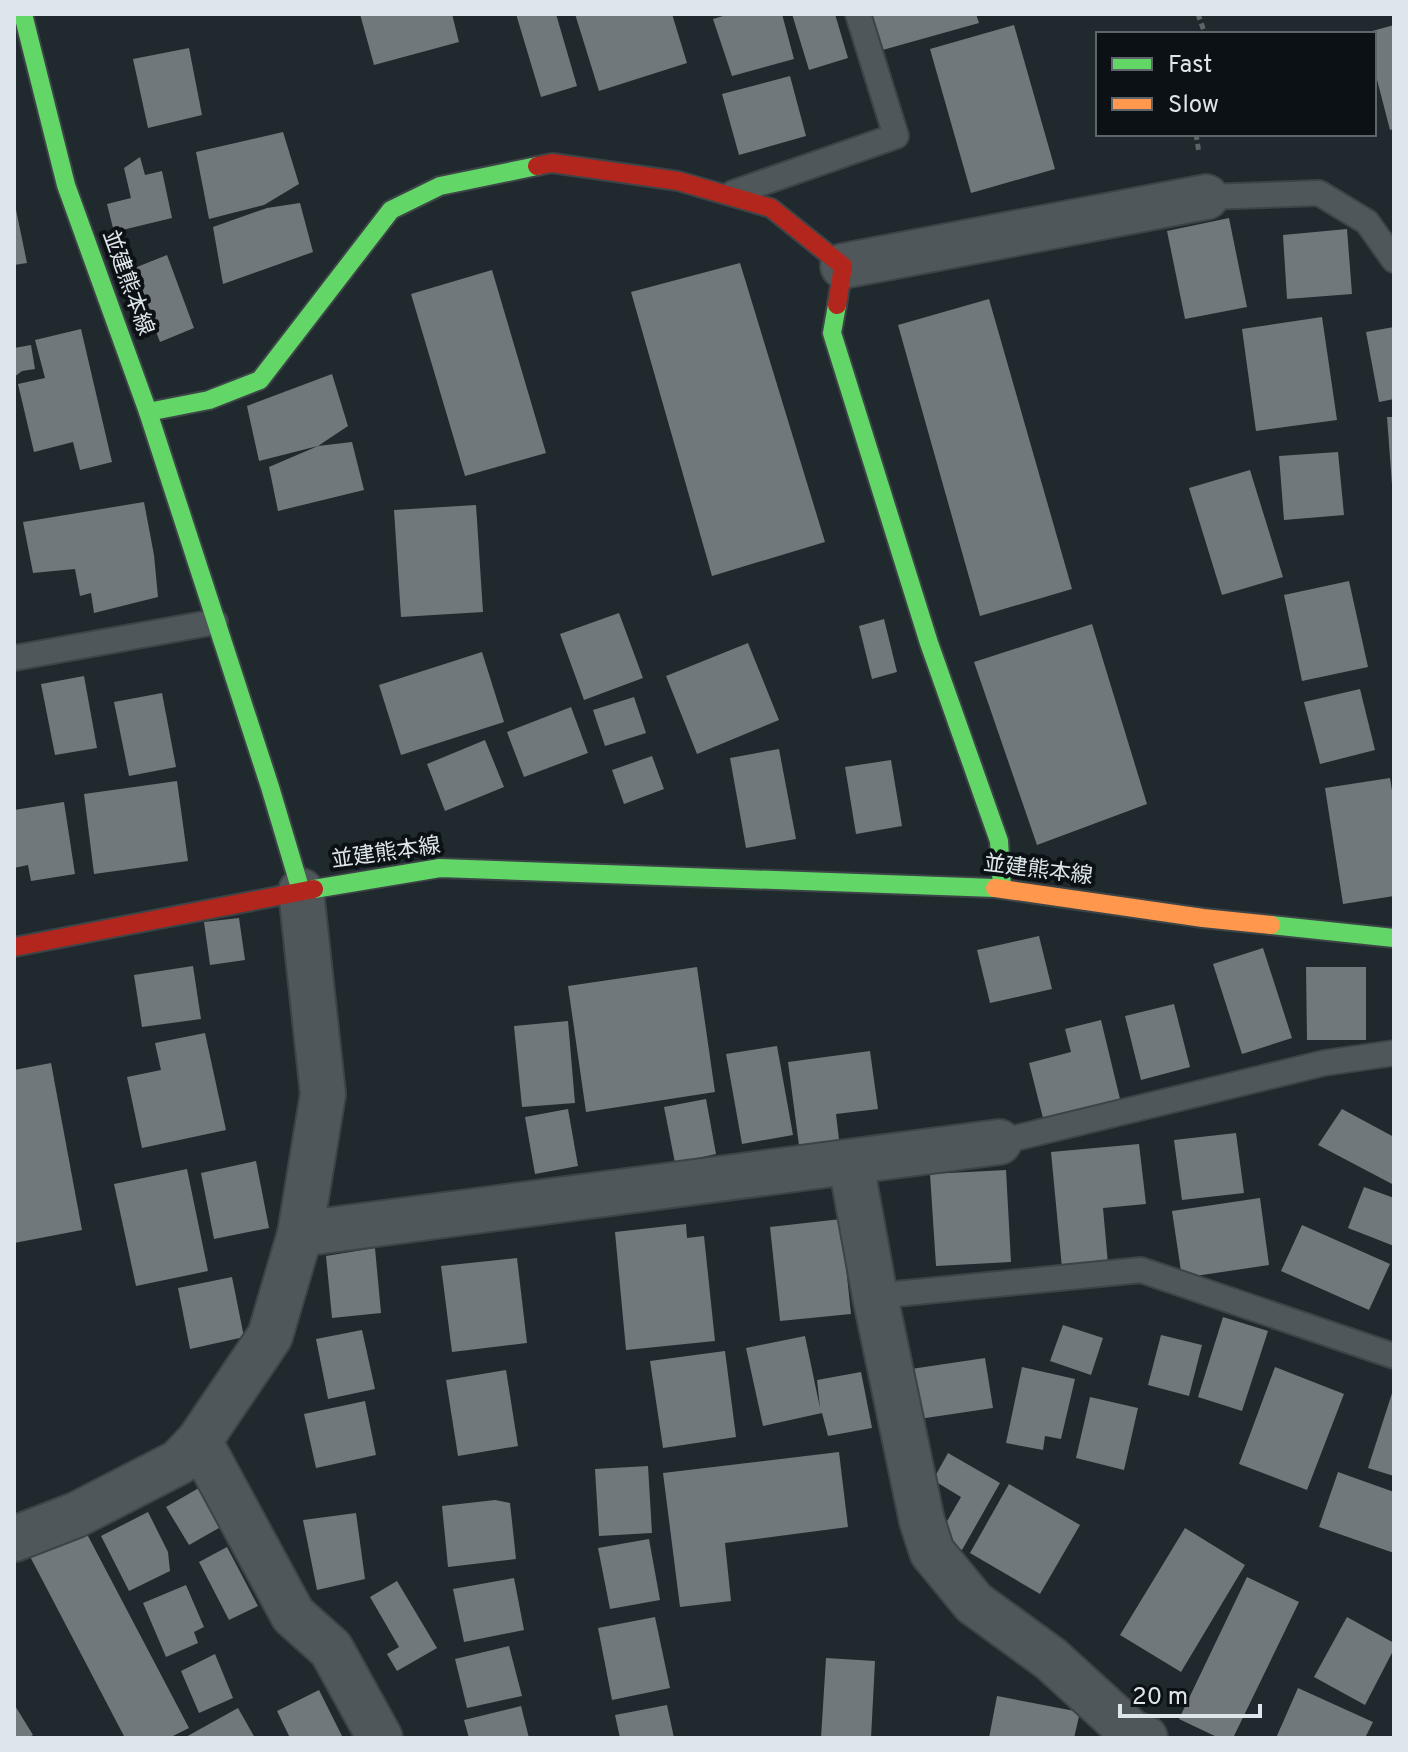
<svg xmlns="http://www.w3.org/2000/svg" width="1408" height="1752" font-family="Overpass,'Noto Sans JP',sans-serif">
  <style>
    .building { fill: #70787c }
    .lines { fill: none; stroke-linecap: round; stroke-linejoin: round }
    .lane-casing { stroke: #3c4447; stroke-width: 28 }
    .street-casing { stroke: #3c4447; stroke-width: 48 }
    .fast-casing { stroke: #3c4447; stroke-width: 22 }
    .slow-casing { stroke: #3c4447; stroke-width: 22 }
    .jam-casing { stroke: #3c4447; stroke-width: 22 }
    .path { stroke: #5d6367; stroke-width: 5; stroke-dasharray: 6 4; stroke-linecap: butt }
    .lane { stroke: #50575a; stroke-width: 24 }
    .street { stroke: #50575a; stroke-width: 44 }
    .fast { stroke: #63d668; stroke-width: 18 }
    .slow { stroke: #ff974d; stroke-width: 18 }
    .jam { stroke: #b3261e; stroke-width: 18 }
    .labels { text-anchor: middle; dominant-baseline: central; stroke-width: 8; stroke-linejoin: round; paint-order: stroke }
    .street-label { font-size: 22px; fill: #dde6eb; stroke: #0b1115 }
  </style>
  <rect width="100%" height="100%" fill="#20292d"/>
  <g class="building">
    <path d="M360,14H452L459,42L374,65Z"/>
    <path d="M516,14H556L577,86L541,97Z"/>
    <path d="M575,14H672L687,63L599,91Z"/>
    <path d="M730,14H782L794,59L732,76L713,19Z"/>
    <path d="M792,14H835L848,58L809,70Z"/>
    <path d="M868,14H976L979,23L879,51Z"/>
    <path d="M1014,25L1055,169L971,193L930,49Z"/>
    <path d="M1394,25V129L1390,130L1374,68V34L1365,33Z"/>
    <path d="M189,48L202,115L148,128L133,59Z"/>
    <path d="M790,76L806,136L739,155L722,94Z"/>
    <path d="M283,132L299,184L264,205L209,219L196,152Z"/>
    <path d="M140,157L145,175L162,171L172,218L114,232L107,204L131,198L124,168Z"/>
    <path d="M14,200L27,263L14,265Z"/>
    <path d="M300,203L313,252L223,284L213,227L267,208Z"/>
    <path d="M1229,218L1247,307L1185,319L1167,231Z"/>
    <path d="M1347,229L1352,294L1287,299L1283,235Z"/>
    <path d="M167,255L194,328L160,342L132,269Z"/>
    <path d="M740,263L825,542L712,576L631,292Z"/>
    <path d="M492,270L546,453L465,476L411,294Z"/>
    <path d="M989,299L1072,589L980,616L898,325Z"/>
    <path d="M1322,317L1337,420L1256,431L1242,329Z"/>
    <path d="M1394,327V399L1379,402L1366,332Z"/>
    <path d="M81,329L112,462L80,470L73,442L34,452L18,384L45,378L35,340Z"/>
    <path d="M31,345L35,369L22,371L14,377V348Z"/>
    <path d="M332,374L348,426L318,446L259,461L247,406Z"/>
    <path d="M1387,417H1394V485H1392Z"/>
    <path d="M352,442L364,490L278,511L269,467L318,446Z"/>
    <path d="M1338,452L1344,515L1284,520L1279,456Z"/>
    <path d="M1250,470L1283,577L1222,595L1189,488Z"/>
    <path d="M144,502L154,555L158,597L94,613L91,593L80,596L75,569L33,573L23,522Z"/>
    <path d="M476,505L483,612L401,617L394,510Z"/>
    <path d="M1349,581L1368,667L1302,681L1284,595Z"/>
    <path d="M619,613L643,678L584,700L560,634Z"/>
    <path d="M884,619L897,672L872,679L859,626Z"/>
    <path d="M1092,624L1147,804L1037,845L974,662Z"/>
    <path d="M748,643L779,720L697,754L666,676Z"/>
    <path d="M482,652L504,722L401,755L379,685Z"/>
    <path d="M84,676L97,748L55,755L41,684Z"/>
    <path d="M1360,689L1375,750L1320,764L1304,702Z"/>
    <path d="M162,693L176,767L129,776L114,702Z"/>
    <path d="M634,697L646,733L605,746L593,710Z"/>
    <path d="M571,707L588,753L524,777L507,732Z"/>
    <path d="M485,740L504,787L445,811L427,764Z"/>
    <path d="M779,749L796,839L746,848L730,758Z"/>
    <path d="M652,756L664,789L624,804L612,770Z"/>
    <path d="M891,760L902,826L856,834L845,767Z"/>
    <path d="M1390,778L1394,803V896L1343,904L1325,788Z"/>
    <path d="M177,781L188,861L94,874L84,794Z"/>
    <path d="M64,802L75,874L31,881L28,865L14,868V810Z"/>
    <path d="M239,918L245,960L210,965L204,922Z"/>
    <path d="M1039,936L1052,989L990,1003L977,950Z"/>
    <path d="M1263,948L1292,1038L1242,1054L1213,964Z"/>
    <path d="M193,966L201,1019L142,1027L134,975Z"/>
    <path d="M697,967L715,1092L586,1112L568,986Z"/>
    <path d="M1306,967H1366V1040H1307Z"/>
    <path d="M1174,1004L1190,1067L1141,1080L1125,1016Z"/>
    <path d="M1101,1020L1120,1099L1043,1118L1029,1063L1071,1052L1065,1029Z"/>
    <path d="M568,1021L575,1103L522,1107L514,1026Z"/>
    <path d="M205,1033L226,1130L142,1148L127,1077L161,1070L155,1043Z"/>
    <path d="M777,1046L793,1135L742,1144L726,1054Z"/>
    <path d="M870,1051L878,1109L836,1114L840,1148L800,1153L788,1062Z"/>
    <path d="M51,1063L82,1230L14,1243V1070Z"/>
    <path d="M706,1099L716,1154L675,1163L664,1107Z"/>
    <path d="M568,1109L578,1166L535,1174L525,1117Z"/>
    <path d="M1342,1109L1394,1137V1185L1318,1145Z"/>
    <path d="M1236,1133L1244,1193L1182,1200L1174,1140Z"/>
    <path d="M1139,1144L1146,1204L1103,1208L1108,1264L1062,1268L1051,1152Z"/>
    <path d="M256,1161L269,1228L214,1239L201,1173Z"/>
    <path d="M187,1169L208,1271L136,1286L114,1184Z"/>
    <path d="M1006,1170L1011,1262L936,1266L930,1174Z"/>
    <path d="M1364,1187L1394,1198V1246L1348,1228Z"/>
    <path d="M1260,1198L1269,1265L1182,1278L1172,1211Z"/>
    <path d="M841,1219L851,1314L780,1321L770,1227Z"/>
    <path d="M686,1224L687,1238L704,1236L715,1341L626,1350L615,1232Z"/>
    <path d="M1302,1225L1390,1264L1369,1310L1281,1271Z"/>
    <path d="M375,1248L381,1313L332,1318L326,1256Z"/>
    <path d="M517,1258L527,1343L452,1352L441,1266Z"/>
    <path d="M232,1277L244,1337L190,1349L178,1288Z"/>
    <path d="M1223,1317L1268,1331L1242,1411L1198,1397Z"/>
    <path d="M1063,1325L1103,1338L1091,1375L1050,1361Z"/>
    <path d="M362,1330L375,1389L328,1399L316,1339Z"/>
    <path d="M1161,1335L1202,1345L1189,1396L1148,1385Z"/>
    <path d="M805,1336L820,1408L817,1380L861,1372L872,1428L828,1436L822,1413L763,1426L746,1348Z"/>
    <path d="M725,1351L736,1437L663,1448L650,1361Z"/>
    <path d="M985,1358L993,1408L919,1419L911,1369Z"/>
    <path d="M1022,1367L1075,1379L1061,1439L1045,1436L1043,1450L1006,1443Z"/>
    <path d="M1275,1367L1344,1394L1307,1490L1239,1464Z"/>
    <path d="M506,1370L518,1446L458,1456L446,1380Z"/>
    <path d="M1394,1387V1476L1368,1468Z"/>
    <path d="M1090,1397L1138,1408L1124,1470L1076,1458Z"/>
    <path d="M365,1401L376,1455L316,1468L304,1414Z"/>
    <path d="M839,1452L848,1527L725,1543L731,1601L680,1607L663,1473Z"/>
    <path d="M948,1453L1000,1483L962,1550L938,1537L961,1497L933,1480Z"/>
    <path d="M648,1466L652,1533L599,1536L595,1469Z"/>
    <path d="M1338,1472L1394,1492V1553L1319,1527Z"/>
    <path d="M1009,1484L1080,1525L1040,1594L970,1553Z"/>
    <path d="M204,1485L226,1524L189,1545L166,1507Z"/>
    <path d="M495,1500L510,1503L516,1559L448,1567L442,1506Z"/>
    <path d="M148,1512L168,1552L170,1571L129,1591L101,1536Z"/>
    <path d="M356,1513L365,1579L317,1590L303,1520Z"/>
    <path d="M78,1517L189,1728L169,1738H125L24,1545Z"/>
    <path d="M1185,1528L1245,1565L1181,1672L1120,1635Z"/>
    <path d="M649,1539L660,1600L610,1609L598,1548Z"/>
    <path d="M227,1547L258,1606L229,1620L199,1562Z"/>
    <path d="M1247,1577L1299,1602L1233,1738H1219L1179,1719Z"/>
    <path d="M514,1578L524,1630L464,1642L453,1589Z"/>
    <path d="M397,1581L437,1648L397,1671L387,1654L399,1647L370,1597Z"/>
    <path d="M186,1585L204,1627L194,1632L198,1643L166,1657L143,1603Z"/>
    <path d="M655,1617L670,1688L612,1700L598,1628Z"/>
    <path d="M1347,1617L1394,1643V1649L1365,1705L1314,1677Z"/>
    <path d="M509,1646L522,1696L467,1708L455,1659Z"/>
    <path d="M215,1654L233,1698L199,1713L181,1671Z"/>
    <path d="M826,1658L875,1661L871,1738H821Z"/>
    <path d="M1298,1688L1373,1722L1365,1738H1276Z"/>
    <path d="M319,1690L343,1738H290L277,1711Z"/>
    <path d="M997,1696L1080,1712L1074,1738H989Z"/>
    <path d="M14,1704L33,1735L28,1738H14Z"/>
    <path d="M667,1705L674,1738H620L615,1715Z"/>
    <path d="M521,1706L529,1738H469L464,1720Z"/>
    <path d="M238,1708L255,1738H184Z"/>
  </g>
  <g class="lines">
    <g class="lane-casing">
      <g id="lane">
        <path d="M733,193L896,136L858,14"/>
        <path d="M1206,197L1319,193L1367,222L1394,260"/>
        <path d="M14,658L215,622"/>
        <path d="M999,1142L1324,1063L1394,1053"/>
        <path d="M875,1296L1141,1270L1394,1356"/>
      </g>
    </g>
    <g class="street-casing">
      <g id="street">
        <path d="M843,266L1206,197"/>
        <path d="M851,1164L875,1296L922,1521L932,1552L974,1603L1051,1659L1132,1733L1145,1738"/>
        <path d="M300,1234L999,1142"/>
        <path d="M199,1441L293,1615L331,1649L380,1738"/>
        <path d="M14,1539L76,1515L179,1462L199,1441L270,1336L300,1234L323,1094L301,891"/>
      </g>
    </g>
    <g class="fast-casing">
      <g id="fast">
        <path d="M23,14L66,185L148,412L270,787L301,891"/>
        <path d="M837,305L832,333L929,643L999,841L1002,888"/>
        <path d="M148,412L209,400L260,380L391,210L440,186L537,166"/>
        <path d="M314,889L440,868L995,888"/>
        <path d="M1271,925L1394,938"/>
      </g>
    </g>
    <g class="slow-casing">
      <path id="slow" d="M995,888L1203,918L1271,925"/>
    </g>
    <g class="jam-casing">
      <g id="jam">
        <path d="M537,166L552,163L678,181L771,208L843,266L837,305"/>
        <path d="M14,947L314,889"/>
      </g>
    </g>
    <g class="path">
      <path d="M1198,14L1205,34"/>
      <path d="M1196,134L1199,153"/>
    </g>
    <use href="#lane" class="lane"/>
    <use href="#street" class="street"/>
    <use href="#fast" class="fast"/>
    <use href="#slow" class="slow"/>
    <use href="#jam" class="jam"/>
  </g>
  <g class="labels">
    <g class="street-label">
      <text transform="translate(127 283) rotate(70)">並建熊本線</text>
      <text transform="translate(386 854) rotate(-8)">並建熊本線</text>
      <text transform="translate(1038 871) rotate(7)">並建熊本線</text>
    </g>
  </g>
  <rect width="1408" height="1752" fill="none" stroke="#dde6eb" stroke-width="32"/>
  <rect x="1096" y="32" width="280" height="104" fill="#0b1115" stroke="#5f666b" stroke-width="2"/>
  <rect x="1112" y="58" width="40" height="12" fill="#63d668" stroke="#5f666b" stroke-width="2"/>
  <text x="1168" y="72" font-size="24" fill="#dde6eb">Fast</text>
  <rect x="1112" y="98" width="40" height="12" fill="#ff974d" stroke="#5f666b" stroke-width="2"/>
  <text x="1168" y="112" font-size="24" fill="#dde6eb">Slow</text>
  <path d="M1120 1704v12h140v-12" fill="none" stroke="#dde6eb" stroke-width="4"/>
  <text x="1132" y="1704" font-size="24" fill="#dde6eb" stroke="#0b1115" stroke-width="6" paint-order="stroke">20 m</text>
</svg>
